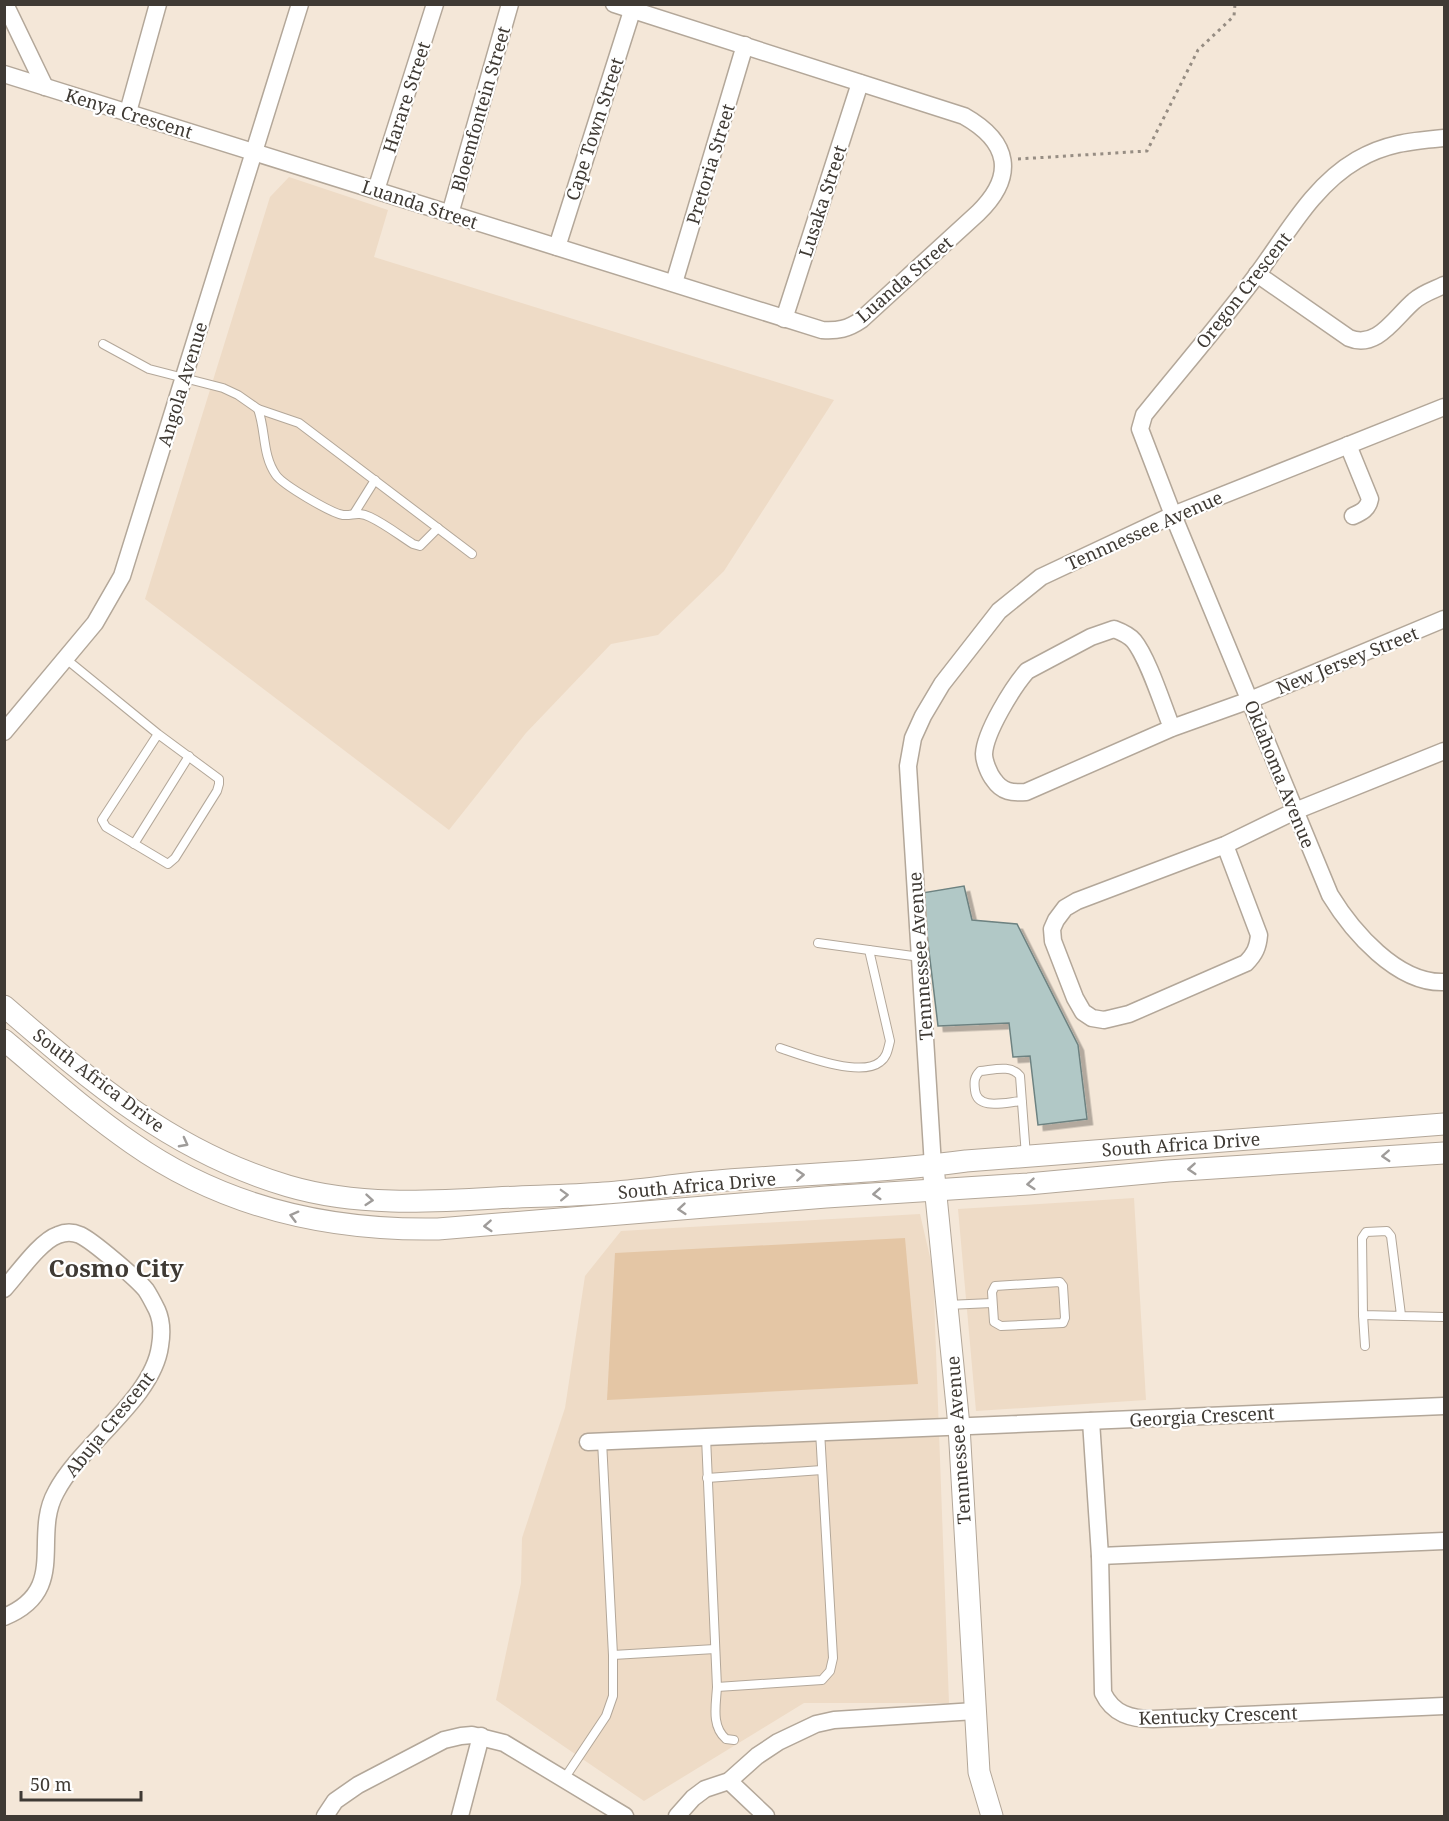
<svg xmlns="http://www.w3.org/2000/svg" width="1449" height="1821" font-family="'Noto Serif',serif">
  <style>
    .built { fill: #eedbc6 }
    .green { fill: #e4c6a5 }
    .building { fill: #b1c8c6; stroke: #6d8281; stroke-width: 1.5; filter: url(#shadow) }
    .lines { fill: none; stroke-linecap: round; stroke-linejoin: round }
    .service-casing { stroke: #b3a799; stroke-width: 10 }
    .minor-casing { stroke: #b3a799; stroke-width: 19 }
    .tertiary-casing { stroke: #b3a799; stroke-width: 23 }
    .path { stroke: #968d83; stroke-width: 3; stroke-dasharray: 3 4.5; stroke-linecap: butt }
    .service { stroke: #fff; stroke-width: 8 }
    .minor { stroke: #fff; stroke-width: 16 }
    .tertiary { stroke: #fff; stroke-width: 21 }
    .oneway { stroke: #9f9c9a }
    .labels { text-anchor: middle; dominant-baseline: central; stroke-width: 4.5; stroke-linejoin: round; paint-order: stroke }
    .street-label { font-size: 18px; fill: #3f3a34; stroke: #fff }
    .district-label { font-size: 24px; font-weight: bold; fill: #3f3a34; stroke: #fff }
  </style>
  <defs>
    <filter id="shadow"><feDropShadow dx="5.5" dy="5.5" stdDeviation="0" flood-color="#0004"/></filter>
  </defs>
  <rect width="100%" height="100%" fill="#f4e7d8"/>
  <g class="built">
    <path d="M289,177L388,210L374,257L834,400L724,571L658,635L611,644L526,733L449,830L145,599L270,197Z"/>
    <path d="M1134,1198L1146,1400L976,1411L958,1209Z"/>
    <path d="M920,1214L933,1270L949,1703H804L644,1801L496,1700L521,1583L522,1538L565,1408L585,1276L621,1231Z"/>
  </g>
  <path class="green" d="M905,1238L918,1384L607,1400L615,1253Z"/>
  <path class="building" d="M964,886L972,920L1017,924L1078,1045L1087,1119L1038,1125L1030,1056L1013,1057L1009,1023L938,1026L922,893Z"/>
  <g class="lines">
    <g class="service-casing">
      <g id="service">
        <path d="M103,344L149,369L223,388L238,395L258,409L299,423L472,554"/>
        <path d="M258,409C266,431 262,455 276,475C283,485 331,513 343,515C353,516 357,511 370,517C385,524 399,535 413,544L420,546L438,528"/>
        <path d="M355,512L375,480"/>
        <path d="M66,659L158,734L219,779V784L217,791L175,858L168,864L106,827L102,820L158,734"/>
        <path d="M134,844L189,756"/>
        <path d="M818,943L920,957"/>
        <path d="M780,1048C801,1055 860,1078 880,1062C887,1057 888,1049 890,1041L869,950"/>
        <path d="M1022,1101C1006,1102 977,1111 975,1090C974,1082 974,1077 980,1071C993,1070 1011,1064 1020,1076L1026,1156"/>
        <path d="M1060,1282L1063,1286L1065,1318L1063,1323L1001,1326L994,1322L992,1292L995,1286Z"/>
        <path d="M947,1305L992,1303"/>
        <path d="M1363,1315L1365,1346"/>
        <path d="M1401,1315L1391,1236L1387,1231L1366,1232L1362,1238L1363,1315L1444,1317"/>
        <path d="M706,1437L717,1687C716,1705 711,1726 726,1739L734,1740"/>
        <path d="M707,1478L822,1470"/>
        <path d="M613,1655L715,1649"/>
        <path d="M717,1687L822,1680L830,1671L833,1658L820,1431"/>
        <path d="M564,1779L606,1716L613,1696V1655L602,1441"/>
      </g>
    </g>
    <g class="minor-casing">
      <g id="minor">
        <path d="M5,4L45,87"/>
        <path d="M4,74L822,330C838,331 848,329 861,320L978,213C1016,176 1010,142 964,116L614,4"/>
        <path d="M128,112L158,4"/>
        <path d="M1444,138C1412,141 1386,143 1357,160C1312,186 1286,236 1256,276C1220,324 1181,369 1144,415L1140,429L1173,515L1330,895C1352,931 1397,984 1444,982"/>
        <path d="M376,190L435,4"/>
        <path d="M450,214L510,4"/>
        <path d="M557,247L632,11"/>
        <path d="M1257,274L1349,338C1377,350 1395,317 1414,301C1423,293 1434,290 1444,285"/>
        <path d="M674,283L745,45"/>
        <path d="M784,319L860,83"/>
        <path d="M1348,445L1370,499C1368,509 1362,512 1353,516"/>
        <path d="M1172,728C1163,706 1148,658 1134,641C1129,635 1122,632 1114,629L1091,637L1027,671C1013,687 985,732 984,754C984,761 989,774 994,780C1002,792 1012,793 1026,792L1172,728L1250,700L1444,619"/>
        <path d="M4,732L95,623L122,576L300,4"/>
        <path d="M1225,845L1259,935C1258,947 1255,954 1246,963L1129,1014L1104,1020L1092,1018L1083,1012L1075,998L1053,941L1052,929L1056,920L1065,908L1077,901L1225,845L1295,811L1444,751"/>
        <path d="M933,1166L908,766L913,738L923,716L942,684L999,611L1041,577L1173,515L1444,407"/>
        <path d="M4,1289C17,1275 40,1241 58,1235C65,1232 73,1232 80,1235C93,1241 137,1279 146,1290C150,1296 154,1304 157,1310C162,1321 162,1334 160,1346C153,1399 80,1445 56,1492C31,1537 70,1590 4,1617"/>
        <path d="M1091,1421L1100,1556L1103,1693C1113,1714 1131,1719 1153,1719L1444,1706"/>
        <path d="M588,1442L1444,1406"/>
        <path d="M1100,1556L1444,1541"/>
        <path d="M729,1781L766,1816"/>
        <path d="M325,1816L335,1801L358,1785L444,1740L461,1736L472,1735L504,1743L625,1816"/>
        <path d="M460,1816L481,1736"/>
        <path d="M677,1816L693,1798L705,1789L729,1781L757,1756L778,1742L816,1724L834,1720L975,1711"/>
      </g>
    </g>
    <g class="tertiary-casing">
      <g id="tertiary">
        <path d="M4,1006C93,1083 173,1152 288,1186C356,1206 427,1202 496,1198C532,1196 568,1196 604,1193C638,1191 672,1185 706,1182C793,1174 880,1173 966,1161L1444,1124"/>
        <path d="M4,1040C46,1075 87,1112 132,1143C223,1207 328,1231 438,1229L826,1197L1028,1184L1168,1171L1444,1153"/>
        <path d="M934,1176L959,1426L979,1772L992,1816"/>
      </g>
    </g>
    <path class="path" d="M1018,159L1147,151L1198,50L1234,16L1235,4"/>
    <use href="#service" class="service"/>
    <use href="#minor" class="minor"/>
    <use href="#tertiary" class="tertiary"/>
  </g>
  <defs><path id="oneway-chevron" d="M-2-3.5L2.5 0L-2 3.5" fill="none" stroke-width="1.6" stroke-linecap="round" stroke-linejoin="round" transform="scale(1.5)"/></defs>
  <g class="oneway">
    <use href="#oneway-chevron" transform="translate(184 1143) rotate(28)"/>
    <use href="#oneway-chevron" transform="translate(1386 1156) rotate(177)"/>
    <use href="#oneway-chevron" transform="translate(1192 1169) rotate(176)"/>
    <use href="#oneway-chevron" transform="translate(800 1175) rotate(-4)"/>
    <use href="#oneway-chevron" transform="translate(1031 1184) rotate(175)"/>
    <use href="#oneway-chevron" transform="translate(877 1194) rotate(176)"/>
    <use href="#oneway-chevron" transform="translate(564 1195) rotate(-2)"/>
    <use href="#oneway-chevron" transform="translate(369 1200) rotate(5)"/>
    <use href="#oneway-chevron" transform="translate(682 1209) rotate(175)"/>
    <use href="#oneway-chevron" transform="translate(294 1216) rotate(-165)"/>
    <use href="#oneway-chevron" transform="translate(488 1226) rotate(176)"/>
  </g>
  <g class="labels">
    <g class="street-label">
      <text transform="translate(406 97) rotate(-72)">Harare Street</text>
      <text transform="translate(480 109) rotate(-74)">Bloemfontein Street</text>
      <text transform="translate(129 113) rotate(17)">Kenya Crescent</text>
      <text transform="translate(594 129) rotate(-72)">Cape Town Street</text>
      <text transform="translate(710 164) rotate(-73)">Pretoria Street</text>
      <text transform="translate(822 201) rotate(-72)">Lusaka Street</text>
      <text transform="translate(420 204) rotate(18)">Luanda Street</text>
      <text transform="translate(904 279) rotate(-41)">Luanda Street</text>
      <text transform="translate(1243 290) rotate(-52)">Oregon Crescent</text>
      <text transform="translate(182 384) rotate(-73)">Angola Avenue</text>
      <text transform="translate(1144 530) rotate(-24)">Tennnessee Avenue</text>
      <text transform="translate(1347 660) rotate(-22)">New Jersey Street</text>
      <text transform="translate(1280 774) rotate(68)">Oklahoma Avenue</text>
      <text transform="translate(920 956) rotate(-94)">Tennnessee Avenue</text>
      <text transform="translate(99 1080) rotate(37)">South Africa Drive</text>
      <text transform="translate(1181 1144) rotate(-4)">South Africa Drive</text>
      <text transform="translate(697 1185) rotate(-5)">South Africa Drive</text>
      <text transform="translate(1202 1416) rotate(-3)">Georgia Crescent</text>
      <text transform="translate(109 1424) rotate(-51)">Abuja Crescent</text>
      <text transform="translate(958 1440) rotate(-94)">Tennnessee Avenue</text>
      <text transform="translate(1218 1715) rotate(-2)">Kentucky Crescent</text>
    </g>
    <g class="district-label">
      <text x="116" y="1267">Cosmo City</text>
    </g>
  </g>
  <rect width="1449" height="1821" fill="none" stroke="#3f3a34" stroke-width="12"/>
  <path d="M21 1791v9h120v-9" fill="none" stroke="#3f3a34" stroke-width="3"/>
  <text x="30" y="1791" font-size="18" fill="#3f3a34" stroke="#ffffff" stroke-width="4.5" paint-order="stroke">50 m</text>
</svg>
